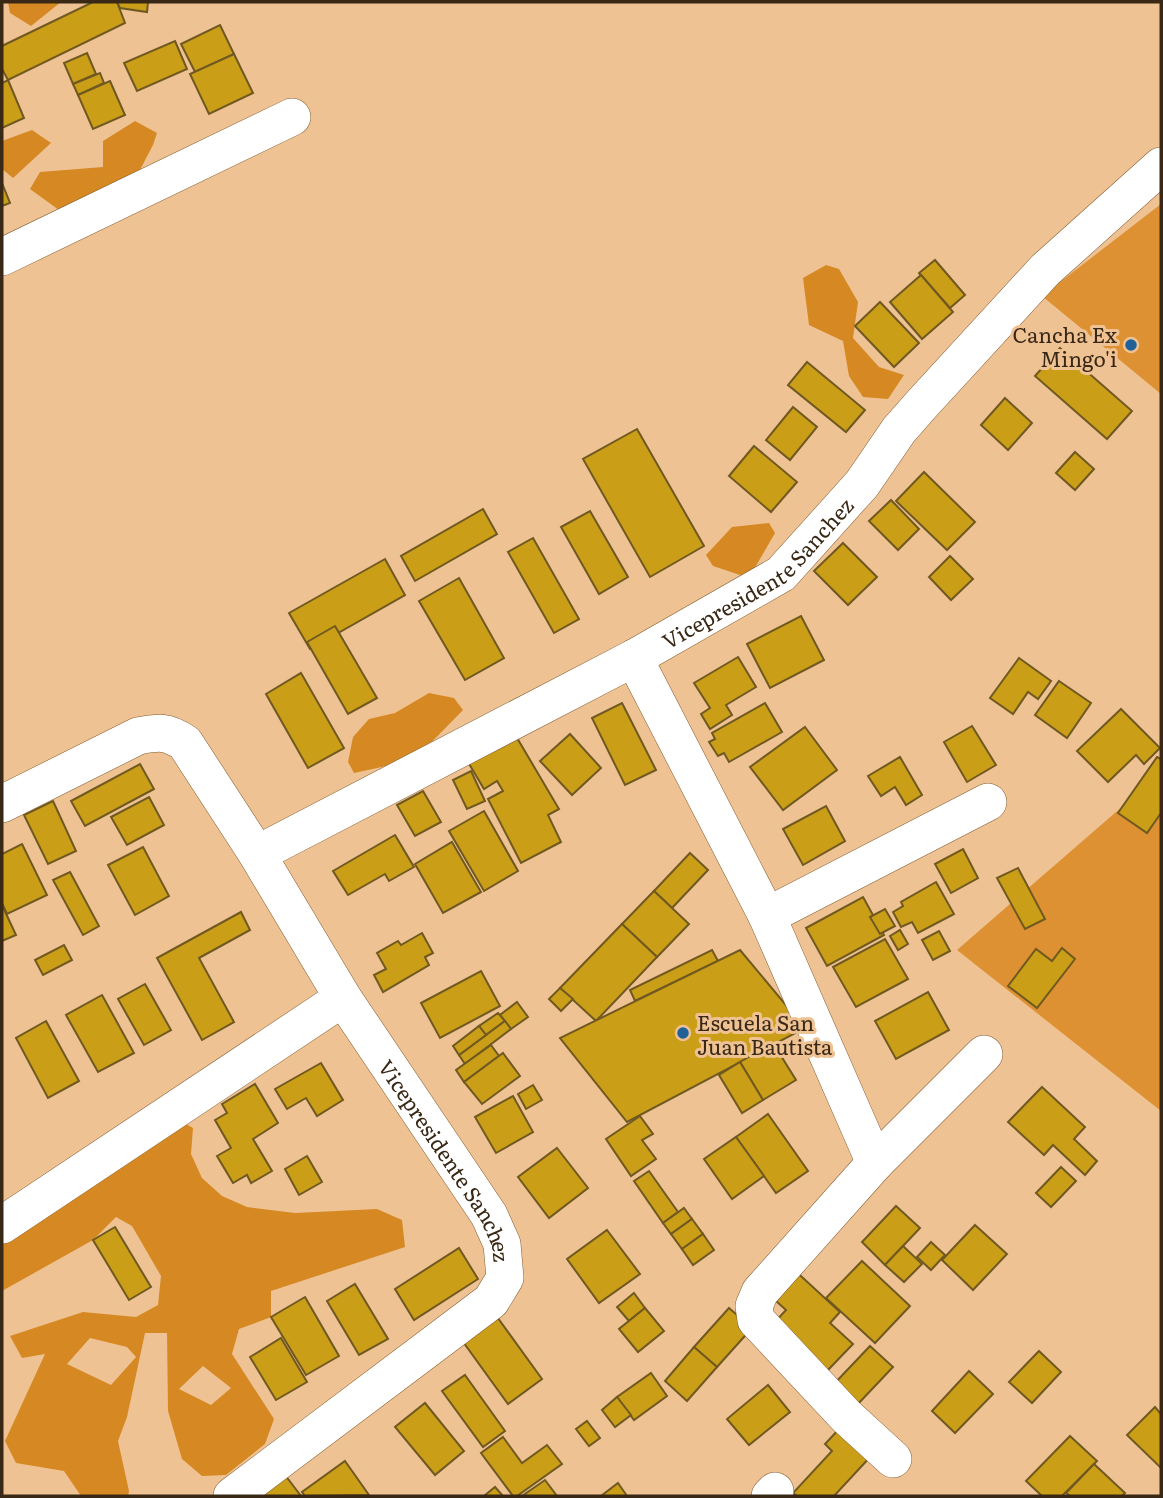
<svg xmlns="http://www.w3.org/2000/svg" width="1163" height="1498" font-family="Literata,serif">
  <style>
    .green { fill: #dd9132 }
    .forest { fill: #d68922; fill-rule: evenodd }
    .building { fill: #cb9e18; stroke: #705920; stroke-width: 2 }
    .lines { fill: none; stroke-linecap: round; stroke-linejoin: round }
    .minor-casing { stroke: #845d30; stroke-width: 38 }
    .minor { stroke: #fff; stroke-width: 37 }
    .poi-dot { fill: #206297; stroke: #efc294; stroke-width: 2.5 }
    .labels { text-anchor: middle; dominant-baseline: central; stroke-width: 6; stroke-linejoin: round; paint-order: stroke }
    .poi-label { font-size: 21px; fill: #392815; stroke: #efc294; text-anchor: end }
    .street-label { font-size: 21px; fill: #392815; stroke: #efc294 }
  </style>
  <rect width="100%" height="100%" fill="#efc294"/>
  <g class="green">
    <path d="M1161,204V394L1042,296Z"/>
    <path d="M1161,773V1111L957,950Z"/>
  </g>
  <g class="forest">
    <path d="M8,2H61L31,26L10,13Z"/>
    <path d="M135,121L157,133L153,145L131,187L59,210L30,189L40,172L103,167V141Z"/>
    <path d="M32,130L51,143L13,178L2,169V141Z"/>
    <path d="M826,265L839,269L858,302L853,338L879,367L904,375L888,399L863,397L849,376L843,341L809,325L803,278Z"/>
    <path d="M769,523L775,533L749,578L713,566L706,555L732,527Z"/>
    <path d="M429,693L454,698L463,710L414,760L354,773L348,762L353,737L369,719L395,713Z"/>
    <path d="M170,1115L193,1128L191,1154L202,1178L222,1196L247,1207L295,1213L377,1209L402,1220L405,1247L271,1291V1317L239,1329L232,1354L274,1419L265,1444L226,1475L202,1476L182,1459L168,1411L167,1333H145L127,1417L118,1441L129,1491L128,1496H81L64,1471L16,1463L5,1441L45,1354L22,1358L10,1336L83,1312L136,1317L158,1305L161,1276L132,1226L116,1217L93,1240L2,1291V1214ZM90,1338L127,1347L136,1357L111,1385L67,1364ZM203,1366L231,1388L211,1405L179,1389Z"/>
  </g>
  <g class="building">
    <path d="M93,2H117L125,23L8,80L2,69V46Z"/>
    <path d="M117,2H148L147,12L120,8Z"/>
    <path d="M220,25L234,54L195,72L181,44Z"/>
    <path d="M175,41L187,69L137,91L124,63Z"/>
    <path d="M87,53L96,74L73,84L64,63Z"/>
    <path d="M234,54L253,93L209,114L190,74Z"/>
    <path d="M100,73L104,83L78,95L73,84Z"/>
    <path d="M8,80L24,118L2,128V83Z"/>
    <path d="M110,81L125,115L93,129L78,95Z"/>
    <path d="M2,183L10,203L2,206Z"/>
    <path d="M935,260L965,295L950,308L919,273Z"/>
    <path d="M921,275L953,312L922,339L890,302Z"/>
    <path d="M880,302L919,343L894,367L855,326Z"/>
    <path d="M1060,348L1132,411L1107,439L1035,376Z"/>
    <path d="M807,362L865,410L846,432L788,385Z"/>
    <path d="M1005,398L1032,423L1008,450L981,425Z"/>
    <path d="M793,407L817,427L790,460L766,440Z"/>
    <path d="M637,429L704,546L650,577L583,459Z"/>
    <path d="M754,446L797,482L771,512L729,476Z"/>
    <path d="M1075,452L1094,469L1075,490L1056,473Z"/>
    <path d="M924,472L975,522L947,550L896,501Z"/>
    <path d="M891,500L919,529L898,550L869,521Z"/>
    <path d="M483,509L497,534L415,581L401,556Z"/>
    <path d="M590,511L628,577L599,594L561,527Z"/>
    <path d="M533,538L579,619L554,633L508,552Z"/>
    <path d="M843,543L877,577L848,605L814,571Z"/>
    <path d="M950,556L973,579L951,600L929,577Z"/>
    <path d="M385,559L405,595L310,649L289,613Z"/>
    <path d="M459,578L504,658L465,680L419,601Z"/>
    <path d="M801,616L824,660L770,688L747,644Z"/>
    <path d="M335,626L377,698L348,714L307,642Z"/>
    <path d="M738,657L756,687L726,705L732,715L710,729L701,714L710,708L694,683Z"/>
    <path d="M1019,658L1051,681L1038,699L1028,692L1013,714L990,698Z"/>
    <path d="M301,673L344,748L308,768L266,694Z"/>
    <path d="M1059,681L1091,703L1067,738L1035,715Z"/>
    <path d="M622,703L656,770L625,785L592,718Z"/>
    <path d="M765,703L782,732L729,762L724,753L718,756L709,742L715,739L712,733Z"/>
    <path d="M1121,709L1160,748L1144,764L1136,755L1108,782L1077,751Z"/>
    <path d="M510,726L559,809L548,815L561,842L521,863L488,799L503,791L497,781L484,789L462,752Z"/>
    <path d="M972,726L996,765L967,782L944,742Z"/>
    <path d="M805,727L837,770L783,810L750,767Z"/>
    <path d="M570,734L601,768L572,795L540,761Z"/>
    <path d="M900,757L922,795L906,805L895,787L881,796L868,776Z"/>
    <path d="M1157,757L1161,759V813L1147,833L1118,813Z"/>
    <path d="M140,764L154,789L85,826L71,801Z"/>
    <path d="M471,771L485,801L467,809L453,780Z"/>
    <path d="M423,791L441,822L415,836L397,805Z"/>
    <path d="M149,797L164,825L127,845L111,817Z"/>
    <path d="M53,801L76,851L48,864L24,815Z"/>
    <path d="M826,806L845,841L803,865L783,829Z"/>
    <path d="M484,811L518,871L484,891L449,831Z"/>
    <path d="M395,835L414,867L389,881L385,874L348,895L333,871Z"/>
    <path d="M452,842L481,892L443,913L415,864Z"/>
    <path d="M22,844L47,895L7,914L2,903V854Z"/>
    <path d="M143,847L169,896L135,915L108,865Z"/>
    <path d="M963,849L978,878L951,893L935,864Z"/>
    <path d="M690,853L708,870L672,908L654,891Z"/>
    <path d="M1018,868L1045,919L1025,929L997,878Z"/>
    <path d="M70,872L99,926L83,935L53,880Z"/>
    <path d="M936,882L954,914L918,933L912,922L901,927L893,912L903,906L901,902Z"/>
    <path d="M654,891L689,924L657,957L622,924Z"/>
    <path d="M863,897L884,935L827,966L806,928Z"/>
    <path d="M2,905L16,935L2,941Z"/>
    <path d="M885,909L895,926L880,934L870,917Z"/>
    <path d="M241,912L250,930L199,958L234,1022L202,1040L157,958Z"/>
    <path d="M622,924L657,957L596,1021L560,988Z"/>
    <path d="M900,930L908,944L898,950L890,936Z"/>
    <path d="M939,931L950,951L933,960L922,940Z"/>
    <path d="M422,933L433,953L425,957L429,965L383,992L374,975L386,969L377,953L398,941L401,945Z"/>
    <path d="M885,939L908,979L856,1007L833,967Z"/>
    <path d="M64,945L72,960L43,975L35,960Z"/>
    <path d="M1062,948L1075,959L1037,1008L1008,986L1036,949L1052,961Z"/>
    <path d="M712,950L718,961L635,1001L630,990Z"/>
    <path d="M740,950L805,1028L627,1122L560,1038Z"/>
    <path d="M481,971L500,1006L440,1038L421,1003Z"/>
    <path d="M145,984L171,1030L144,1045L118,999Z"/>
    <path d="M560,988L573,999L561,1011L549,999Z"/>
    <path d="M928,992L949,1030L896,1059L875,1021Z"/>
    <path d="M102,995L134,1053L98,1072L66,1015Z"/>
    <path d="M517,1002L528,1017L511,1029L500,1015Z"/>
    <path d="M498,1013L505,1021L486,1035L479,1026Z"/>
    <path d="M46,1021L79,1081L48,1098L16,1038Z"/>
    <path d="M505,1021L511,1029L465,1064L459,1055Z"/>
    <path d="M479,1026L486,1035L459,1055L453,1046Z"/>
    <path d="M773,1043L796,1080L763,1100L740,1062Z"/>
    <path d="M491,1045L499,1056L464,1082L456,1070Z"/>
    <path d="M503,1053L520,1076L482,1104L464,1082Z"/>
    <path d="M740,1062L763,1100L742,1113L719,1075Z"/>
    <path d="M321,1063L343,1100L317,1116L306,1098L287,1109L275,1089Z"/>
    <path d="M255,1084L278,1123L253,1139L272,1171L251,1183L247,1175L233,1183L217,1156L231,1148L215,1120L227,1113L222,1104Z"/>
    <path d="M533,1085L542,1100L526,1109L518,1094Z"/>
    <path d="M1042,1087L1085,1127L1074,1139L1097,1161L1085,1175L1053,1145L1044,1155L1008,1122Z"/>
    <path d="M513,1096L533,1132L496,1153L475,1117Z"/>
    <path d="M768,1114L808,1171L776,1193L736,1137Z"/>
    <path d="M640,1116L653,1134L642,1140L656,1159L631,1176L606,1139Z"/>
    <path d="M736,1137L764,1176L732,1199L704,1159Z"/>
    <path d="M557,1148L588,1188L549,1218L518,1177Z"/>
    <path d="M307,1156L322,1182L299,1195L285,1169Z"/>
    <path d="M1061,1167L1076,1181L1051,1207L1036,1193Z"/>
    <path d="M649,1171L678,1212L663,1223L634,1181Z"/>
    <path d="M896,1206L920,1228L885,1265L862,1242Z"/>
    <path d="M684,1208L692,1219L671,1234L663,1223Z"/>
    <path d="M692,1219L703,1234L682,1249L671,1234Z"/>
    <path d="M975,1225L1007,1254L973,1290L942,1260Z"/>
    <path d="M115,1227L151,1287L129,1300L93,1240Z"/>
    <path d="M607,1230L640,1274L599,1303L567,1259Z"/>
    <path d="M703,1234L714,1250L693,1265L682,1249Z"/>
    <path d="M931,1242L945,1255L931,1270L917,1257Z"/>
    <path d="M903,1246L922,1264L904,1282L885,1265Z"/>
    <path d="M459,1248L478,1279L414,1320L395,1289Z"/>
    <path d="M862,1261L910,1306L875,1343L826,1298Z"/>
    <path d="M790,1266L840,1312L830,1323L853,1344L826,1372L774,1323L786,1310L766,1292Z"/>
    <path d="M355,1284L388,1339L359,1355L327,1301Z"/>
    <path d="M634,1293L645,1308L629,1321L617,1307Z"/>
    <path d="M305,1297L339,1356L306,1375L271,1317Z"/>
    <path d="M645,1308L664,1331L638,1352L619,1329Z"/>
    <path d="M729,1308L752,1328L717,1367L694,1347Z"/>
    <path d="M495,1314L542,1379L508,1404L461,1339Z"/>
    <path d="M281,1338L307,1382L276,1400L250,1357Z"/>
    <path d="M870,1346L893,1367L856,1406L833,1385Z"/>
    <path d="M694,1347L717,1367L687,1401L665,1381Z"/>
    <path d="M1039,1351L1061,1372L1032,1403L1009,1382Z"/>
    <path d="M969,1371L993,1394L955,1433L932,1411Z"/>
    <path d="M651,1373L667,1396L634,1420L617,1397Z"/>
    <path d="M465,1375L505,1431L483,1447L442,1391Z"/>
    <path d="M768,1385L790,1412L749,1445L727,1419Z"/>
    <path d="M617,1397L631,1415L615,1427L602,1410Z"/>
    <path d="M425,1403L464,1451L435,1475L395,1427Z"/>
    <path d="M1155,1407L1161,1414V1468L1127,1435Z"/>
    <path d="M587,1421L600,1438L589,1446L576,1429Z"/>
    <path d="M841,1427L872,1455L834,1496H797L793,1493L832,1451L825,1444Z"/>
    <path d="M1070,1436L1097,1461L1062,1496H1042L1026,1481Z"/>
    <path d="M503,1437L522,1463L547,1445L562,1464L517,1496H513L481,1453Z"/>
    <path d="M345,1461L369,1495L305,1496L302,1492Z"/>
    <path d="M1094,1464L1125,1493L1122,1496H1070L1066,1493Z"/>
    <path d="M285,1475L301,1496H255Z"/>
    <path d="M545,1480L557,1496H522Z"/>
    <path d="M618,1483L627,1496H601Z"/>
    <path d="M495,1487L503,1496H484Z"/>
  </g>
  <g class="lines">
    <g class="minor-casing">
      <g id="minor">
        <path d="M2,257L292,117"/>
        <path d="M634,658L767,916L875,1163"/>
        <path id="s1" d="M2,804L138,736C159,732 167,731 185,743L257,854L343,998L489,1215L502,1244L505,1278L491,1301L232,1496"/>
        <path id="s2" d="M257,854L634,658L781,574L862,484L899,430L921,405L1045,270L1161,166"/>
        <path d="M767,916L988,802"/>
        <path d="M2,1225L343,998"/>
        <path d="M893,1459L846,1416L756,1320L754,1306L760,1292L875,1163L984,1054"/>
        <path d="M770,1496L775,1491"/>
      </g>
    </g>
    <use href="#minor" class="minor"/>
  </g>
  <g class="poi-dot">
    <circle cx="1131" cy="345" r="7"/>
    <circle cx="683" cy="1033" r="7"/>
  </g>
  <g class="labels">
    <g class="poi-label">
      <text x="1117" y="333">Cancha Ex<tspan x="1117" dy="24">Mingo'i</tspan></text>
      <text x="697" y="1021" text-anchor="start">Escuela San<tspan x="697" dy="24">Juan Bautista</tspan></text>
    </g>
    <g class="street-label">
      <text stroke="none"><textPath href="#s2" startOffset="576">Vicepresidente Sanchez</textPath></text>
      <text stroke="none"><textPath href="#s1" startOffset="695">Vicepresidente Sanchez</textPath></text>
    </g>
  </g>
  <rect width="1163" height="1498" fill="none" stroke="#392815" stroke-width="7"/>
</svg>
